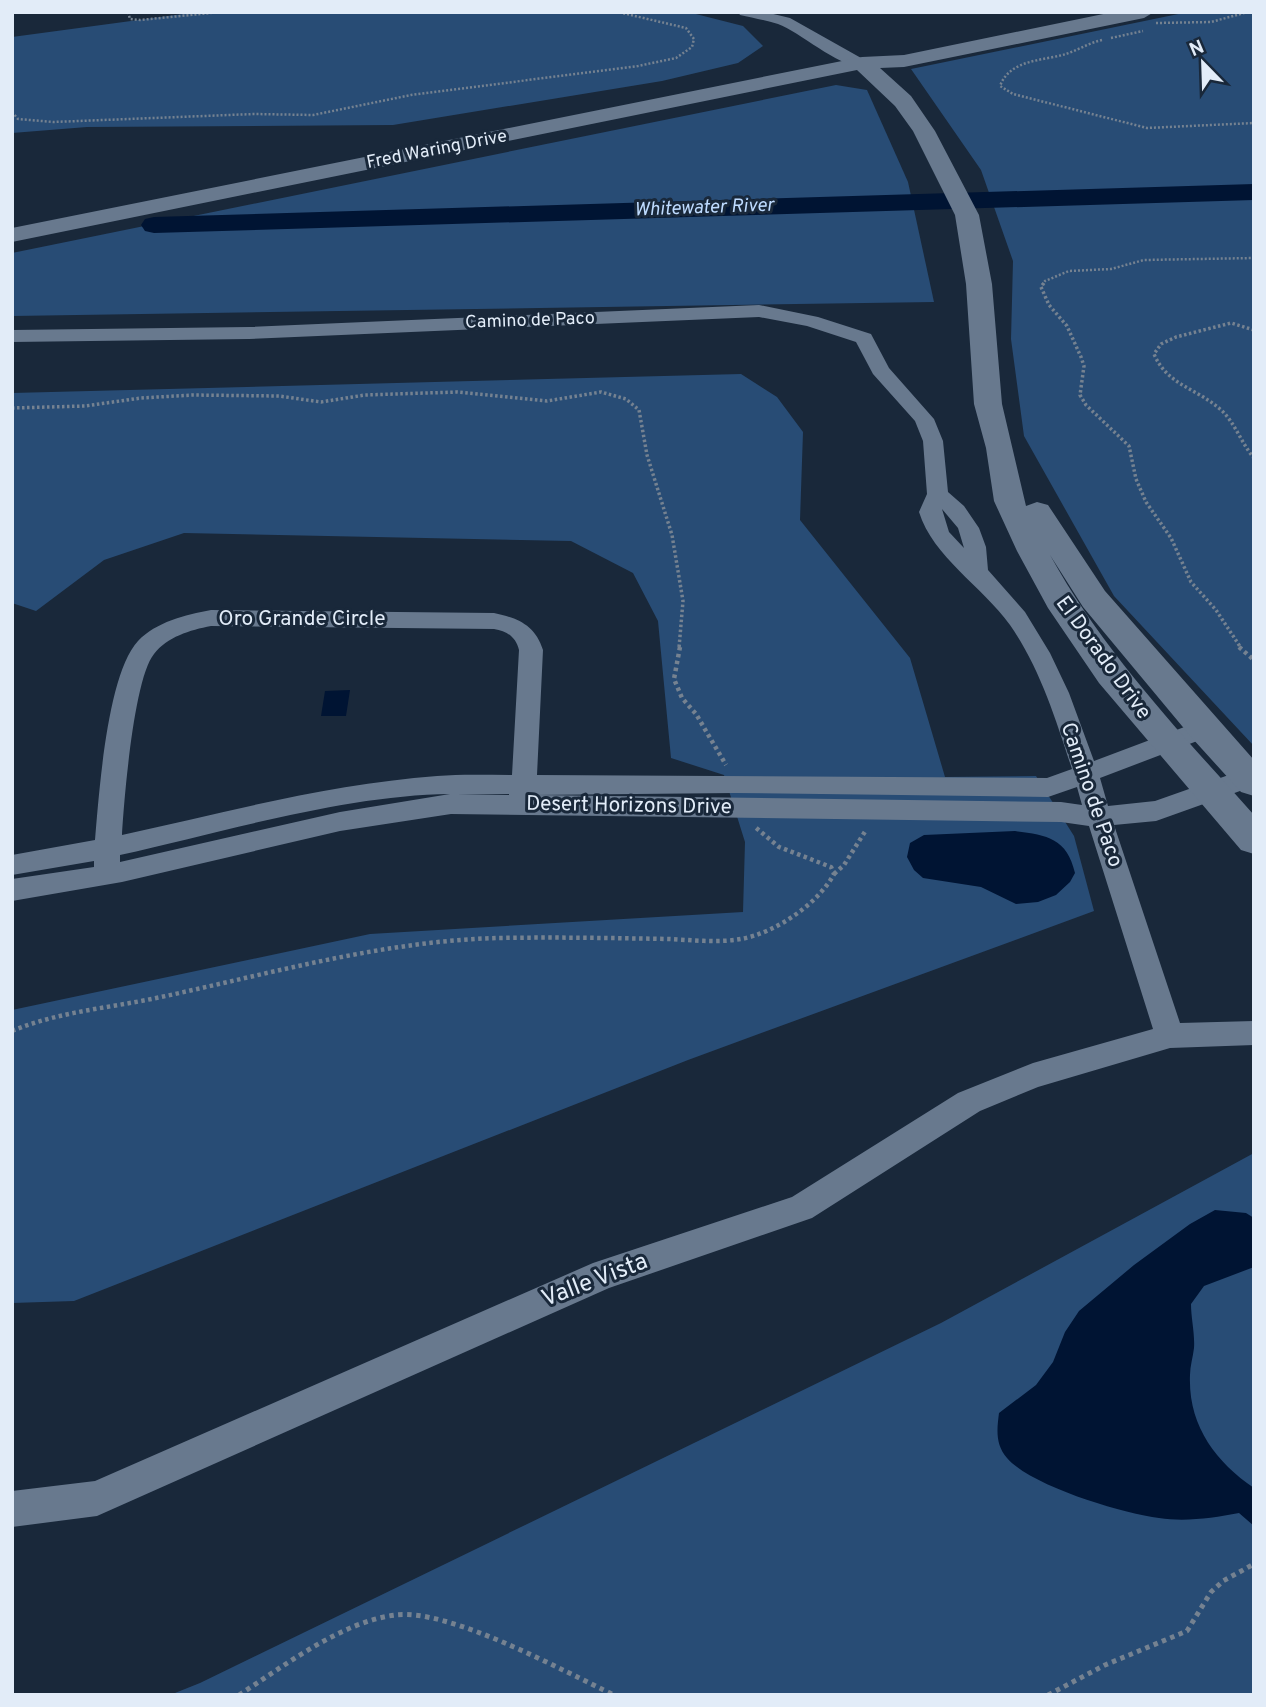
<svg xmlns="http://www.w3.org/2000/svg" width="1266" height="1707" font-family="Overpass,sans-serif">
  <style>
    .green { fill: #284c75 }
    .water { fill: #001433 }
    .lines { fill: none; stroke-linecap: round; stroke-linejoin: round }
    .river { fill: #001433; fill-rule: evenodd }
    .path-far3 { stroke: #758291; stroke-width: 2.5; stroke-dasharray: 2 2; stroke-linecap: butt }
    .path-far2 { stroke: #758291; stroke-width: 3.5; stroke-dasharray: 2.5 2.5; stroke-linecap: butt }
    .path-far1 { stroke: #758291; stroke-width: 4.5; stroke-dasharray: 3.5 3.5; stroke-linecap: butt }
    .path { stroke: #758291; stroke-width: 5; stroke-dasharray: 4.5 4.5; stroke-linecap: butt }
    .minor { fill: #68798e; fill-rule: evenodd }
    .secondary { fill: #68798e; fill-rule: evenodd }
    .labels { text-anchor: middle; dominant-baseline: central; stroke-width: 6; stroke-linejoin: round; paint-order: stroke }
    .far-street-label { font-size: 18px; fill: #e2ecf8; stroke: #19283a }
    .far-water-label { font-size: 19px; font-style: italic; fill: #bedbff; stroke: #19283a }
    .street-label { font-size: 21px; fill: #e2ecf8; stroke: #19283a }
    .near-street-label { font-size: 24px; fill: #e2ecf8; stroke: #19283a }
  </style>
  <rect width="100%" height="100%" fill="#19283a"/>
  <g class="green">
    <path d="M198,12H688L743,26L763,46L738,63L662,81L393,125L87,127L12,133V37Z"/>
    <path d="M1188,12H1254V746L1114,596L1024,436L1011,339L1013,261L981,170L911,69Z"/>
    <path d="M836,85L867,90L908,182L934,302L12,316V253Z"/>
    <path d="M741,374L777,397L803,432L800,520L910,658L945,777L1036,776L1074,836L1094,911L688,1060L74,1301L12,1303V1010L370,934L743,912L745,842L724,775L671,758L658,621L633,573L571,541L184,533L104,560L36,611L12,603V393Z"/>
    <path d="M1254,1153V1695H170L200,1683L941,1323Z"/>
  </g>
  <g class="water">
    <path d="M350,690L346,716H321L325,691Z"/>
    <path d="M1015,831C1047,835 1067,838 1075,873L1070,882L1056,895L1038,902L1016,904L981,887L923,878L914,870L907,857L910,843L924,835Z"/>
    <path d="M1215,1210L1246,1213L1254,1218V1267L1204,1286L1191,1304C1191,1318 1195,1334 1194,1348C1193,1357 1190,1366 1190,1375C1188,1425 1215,1461 1254,1488V1526L1239,1513C1213,1518 1185,1522 1159,1518C1121,1513 1031,1486 1007,1458C995,1444 997,1429 999,1413L1036,1385L1053,1362L1065,1332L1079,1311L1134,1265L1190,1224Z"/>
  </g>
  <g class="lines">
    <path class="river" d="M1254,184V200L154,233L145,231L141,225L145,219L154,217Z"/>
    <g class="path-far3">
      <path d="M128,12L130,19L140,20L221,12"/>
      <path d="M1156,23L1211,22L1248,12"/>
      <path d="M1111,38L1143,31"/>
      <path d="M1102,40C1089,43 1078,50 1066,54C1043,61 1010,59 1000,86L1013,94L1147,128L1254,123"/>
      <path d="M12,112L18,119L53,122L254,114L313,115L411,95L638,66L676,58L692,47L694,39L686,28L618,12"/>
      <path d="M1042,285L1045,281L1069,271L1111,269L1144,260L1254,258"/>
    </g>
    <g class="path-far2">
      <path d="M1044,283L1041,287L1049,305L1067,326L1081,357L1084,366L1080,395L1086,405L1129,446L1136,479L1146,502L1171,538L1191,582L1216,610L1241,648"/>
      <path d="M1254,330L1231,323L1176,337L1161,344L1154,354C1167,385 1196,388 1220,409C1235,422 1241,443 1254,458"/>
      <path d="M12,408L85,406L141,398L193,395L279,396L321,402L365,395L457,392L547,401L601,392L626,399L639,410L647,455L672,535L683,601L679,648"/>
    </g>
    <g class="path-far1">
      <path d="M680,647L674,679L682,698L696,714L726,765"/>
      <path d="M1239,647L1254,660"/>
      <path d="M834,874L844,865L866,830"/>
      <path d="M12,1031C60,1011 111,1008 161,997C273,973 383,941 498,938C555,937 611,938 668,939C691,940 718,943 741,939C775,933 818,904 834,874L831,867L779,847L755,827"/>
    </g>
    <g class="path">
      <path d="M239,1695C284,1666 341,1622 395,1615C449,1608 563,1671 614,1695"/>
      <path d="M1048,1695L1105,1665L1187,1631L1211,1592L1223,1581L1254,1564"/>
    </g>
    <g class="minor">
      <path d="M738,12H765L790,18L870,63L867,66C843,72 801,32 778,24C766,20 752,18 740,15Z"/>
      <path d="M759,305L818,317L871,334L889,368L934,419L943,441L948,492L964,506L979,528L986,547L988,570L1025,612L1050,653L1069,693L1094,761L1195,723L1204,720L1213,723L1216,729L1213,735L1100,778L1108,806L1155,801L1240,771L1254,770V786L1156,821L1114,825L1180,1023L1254,1021V1045L1170,1048L1038,1087L980,1111L812,1218L609,1288L97,1516L12,1527V1491L95,1481L593,1263L792,1197L958,1093L1033,1063L1153,1029L1089,826L1061,822L451,814L340,831L122,882L12,901V879L94,867V861L12,875V855L95,840C99,794 107,674 138,641C156,622 185,615 211,610L494,613C518,618 535,625 543,650L537,775L1047,778L1072,769C1056,720 1040,668 1010,625C982,586 933,557 919,512L927,494L923,441L915,421L873,374L856,342L807,326L759,317L249,339L12,342V330L249,327ZM942,509L958,528L964,548L949,532ZM211,626L494,629C507,631 516,637 519,650L512,775C487,775 461,774 437,776C330,784 226,812 122,835C124,799 134,678 154,654C167,637 190,630 211,626ZM1077,787L1082,805L1061,802L534,795L735,793L1048,797ZM450,794L340,812L120,862V855C223,832 346,795 450,794ZM457,794H509V795Z"/>
    </g>
    <path class="secondary" d="M1113,12H1154L1144,18L904,67L880,68L911,96L935,131L979,215L992,284L1002,404L1026,506L1037,502L1048,505L1105,591L1254,760V796L1241,792L1192,738L1083,607L1050,555C1105,654 1179,731 1254,815V854L1241,850L1099,683L1048,608L1017,551L994,501L986,448L974,404L966,284L955,215L913,131L895,106L857,70L12,242V228L862,57L904,55Z"/>
  </g>
  <g class="labels">
    <g class="far-street-label">
      <text transform="translate(437 150) rotate(-11)">Fred Waring Drive</text>
      <text transform="translate(530 321) rotate(-2)">Camino de Paco</text>
    </g>
    <g class="far-water-label">
      <text transform="translate(704 208) rotate(-2)">Whitewater River</text>
    </g>
    <g class="street-label">
      <text x="302" y="619">Oro Grande Circle</text>
      <text transform="translate(1103 658) rotate(54)">El Dorado Drive</text>
      <text transform="translate(1091 795) rotate(71)">Camino de Paco</text>
      <text transform="translate(629 806) rotate(1)">Desert Horizons Drive</text>
    </g>
    <g class="near-street-label">
      <text transform="translate(595 1281) rotate(-21)">Valle Vista</text>
    </g>
  </g>
  <rect width="1266" height="1707" fill="none" stroke="#e2ecf8" stroke-width="28"/>
  <g transform="translate(1203 63) rotate(337)" stroke="#19283a" stroke-width="5" paint-order="stroke">
  <path d="M0-5L12 26L0 18L-12 26Z" fill="#e2ecf8"/>
  <text y="-10" font-size="19" font-weight="bold" text-anchor="middle" fill="#e2ecf8">N</text>
  </g>
</svg>
